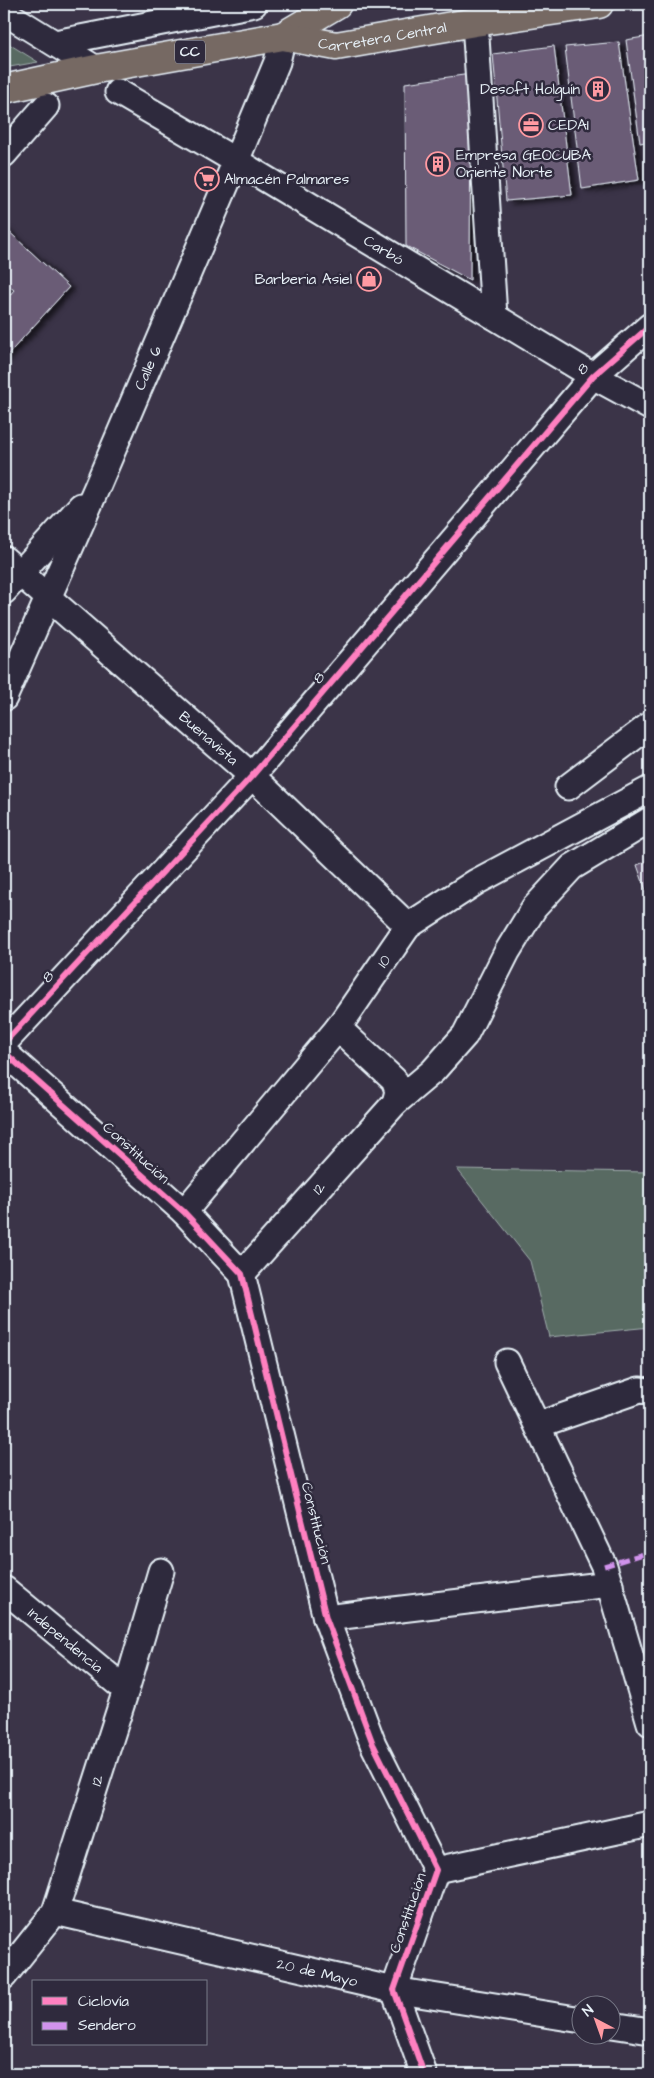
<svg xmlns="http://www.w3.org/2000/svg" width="654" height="2078" font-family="'Architects Daughter',sans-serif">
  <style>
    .green { fill: #596a62; stroke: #a0aead }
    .building { fill: #6a5b76; stroke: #e8f1f8; filter: url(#shadow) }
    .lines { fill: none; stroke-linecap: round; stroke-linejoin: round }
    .minor-casing { stroke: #e8f1f8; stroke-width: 29 }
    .major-casing { stroke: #e8f1f8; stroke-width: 31 }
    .minor { stroke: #2f2a3d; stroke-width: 25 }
    .major { stroke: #766964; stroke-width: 28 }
    .quiet { stroke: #d193ec; stroke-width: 5; stroke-dasharray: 10 5; stroke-linecap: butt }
    .cycleway-casing { stroke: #2f2a3d; stroke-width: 9 }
    .cycleway { stroke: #ff80c0; stroke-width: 6 }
    .labels { text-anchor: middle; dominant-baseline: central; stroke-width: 5; stroke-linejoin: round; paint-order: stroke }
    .shield { fill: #2f2a3d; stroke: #b0b5c0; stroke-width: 1 }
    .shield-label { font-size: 14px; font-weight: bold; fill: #e8f1f8 }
    .street-label { font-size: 15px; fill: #e8f1f8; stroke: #2f2a3d }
    .poi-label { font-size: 15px; fill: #e8f1f8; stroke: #2f2a3d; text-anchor: start }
  </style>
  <defs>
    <filter id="shadow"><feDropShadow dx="5.5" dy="3" stdDeviation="2.5" flood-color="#0009"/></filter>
  </defs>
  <rect width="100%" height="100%" fill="#3b3448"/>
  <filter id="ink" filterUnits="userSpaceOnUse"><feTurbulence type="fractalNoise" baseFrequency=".02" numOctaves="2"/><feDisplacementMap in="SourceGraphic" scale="10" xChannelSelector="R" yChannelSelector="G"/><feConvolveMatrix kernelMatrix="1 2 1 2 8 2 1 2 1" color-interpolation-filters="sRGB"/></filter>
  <g filter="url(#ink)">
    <g class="green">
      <path d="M4,41L38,62L4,68Z"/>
      <path d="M457,1169L650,1172V1327L549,1337L530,1261Z"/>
    </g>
    <g class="building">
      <path d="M650,36V141L640,143L626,40Z"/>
      <path d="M619,42L639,180L582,189L565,47Z"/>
      <path d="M554,46L572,195L506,201L493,54Z"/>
      <path d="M471,74L470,280L406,246L405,83Z"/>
      <path d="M4,227L69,287L4,359V302L14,290L4,282Z"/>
      <path d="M650,860V902L637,865Z"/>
    </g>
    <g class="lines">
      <g class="minor-casing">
        <g id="minor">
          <path d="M4,12L96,69"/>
          <path d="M475,22L494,316"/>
          <path d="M55,43L254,4"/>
          <path id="s1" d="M118,92L236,161L593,376L650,407"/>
          <path d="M4,154L46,106"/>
          <path id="s2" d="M4,559L252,776L408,926"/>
          <path d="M4,591L81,506"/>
          <path id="s3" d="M4,698L97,487L236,161L277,62L283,36"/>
          <path d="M568,787L650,725"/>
          <path d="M338,1028L394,1080L398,1091L395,1103"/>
          <path d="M4,1043L252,776L593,376L650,326"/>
          <path d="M4,1052L184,1212L242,1274L326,1618L373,1744L436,1870L394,1990L424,2074"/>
          <path id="s4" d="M184,1212L338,1028L408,926L476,882L650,789"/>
          <path id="s5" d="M242,1274L395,1103L433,1071L465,1035L507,952L534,908L572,867L650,820"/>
          <path d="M507,1362L604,1566L650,1723"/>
          <path d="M538,1425L639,1390L650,1391"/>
          <path id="s6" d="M4,1589L126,1690"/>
          <path d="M326,1618L610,1584"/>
          <path d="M436,1870L650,1824"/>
          <path id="s7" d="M55,1912L394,1990L582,2020"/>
          <path id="s8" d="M4,1976L55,1912L126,1690L161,1571"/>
          <path d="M612,2025L650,2031"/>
        </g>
      </g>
      <g class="major-casing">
        <g id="major">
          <path d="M283,36L337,4"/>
          <path id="s9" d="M4,89L96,69L283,36L336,46L475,22L599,4"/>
        </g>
      </g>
      <use href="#minor" class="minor"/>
      <use href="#major" class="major"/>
      <path class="quiet" d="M604,1566L650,1552"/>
      <g class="cycleway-casing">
        <g id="cycleway">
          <path d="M4,1043L252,776L593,376L650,326"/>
          <path d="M4,1052L184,1212L242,1274L326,1618L373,1744L436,1870L394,1990L424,2074"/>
        </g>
      </g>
      <use href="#cycleway" class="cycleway"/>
    </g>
  </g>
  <defs>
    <g id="building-ring" transform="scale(1.25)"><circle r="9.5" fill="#2f2a3d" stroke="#ff9aa2" stroke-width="1.5"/><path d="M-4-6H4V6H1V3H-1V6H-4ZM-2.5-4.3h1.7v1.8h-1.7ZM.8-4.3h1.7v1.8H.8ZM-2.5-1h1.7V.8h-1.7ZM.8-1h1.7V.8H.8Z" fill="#ff9aa2"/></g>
    <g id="office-ring" transform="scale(1.25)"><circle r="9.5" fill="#2f2a3d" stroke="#ff9aa2" stroke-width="1.5"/><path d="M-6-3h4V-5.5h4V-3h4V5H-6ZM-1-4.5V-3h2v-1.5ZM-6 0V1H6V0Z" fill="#ff9aa2"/></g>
    <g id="supermarket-ring" transform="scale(1.25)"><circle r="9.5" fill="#2f2a3d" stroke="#ff9aa2" stroke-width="1.5"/><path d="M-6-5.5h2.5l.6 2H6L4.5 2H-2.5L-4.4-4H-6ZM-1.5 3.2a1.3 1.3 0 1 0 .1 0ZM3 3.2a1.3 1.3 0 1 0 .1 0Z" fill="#ff9aa2"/></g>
    <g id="shop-ring" transform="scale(1.25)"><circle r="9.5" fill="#2f2a3d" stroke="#ff9aa2" stroke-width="1.5"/><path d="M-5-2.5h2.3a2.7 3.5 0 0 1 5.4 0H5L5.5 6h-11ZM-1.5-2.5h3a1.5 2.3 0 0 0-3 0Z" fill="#ff9aa2"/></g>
  </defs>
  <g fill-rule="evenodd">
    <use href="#building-ring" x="598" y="89"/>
    <use href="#office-ring" x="531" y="125"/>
    <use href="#building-ring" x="438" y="164"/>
    <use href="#supermarket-ring" x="207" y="179"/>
    <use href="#shop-ring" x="369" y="279"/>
  </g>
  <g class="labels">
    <rect class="shield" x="175" y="40.5" width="30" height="23" rx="4"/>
    <g class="shield-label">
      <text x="190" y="52">CC</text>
    </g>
    <g class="street-label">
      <text stroke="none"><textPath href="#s9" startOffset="385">Carretera Central</textPath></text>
      <text stroke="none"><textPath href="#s1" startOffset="309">Carbó</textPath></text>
      <text stroke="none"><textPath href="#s3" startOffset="360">Calle 6</textPath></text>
      <text transform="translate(583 369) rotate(-46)">8</text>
      <text transform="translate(319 678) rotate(-50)">8</text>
      <text stroke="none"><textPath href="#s2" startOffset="272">Buenavista</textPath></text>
      <text stroke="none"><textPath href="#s4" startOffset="321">10</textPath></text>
      <text transform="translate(48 977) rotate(-47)">8</text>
      <text transform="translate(136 1153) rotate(42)">Constitución</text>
      <text stroke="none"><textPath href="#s5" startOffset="115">12</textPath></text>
      <text transform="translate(316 1523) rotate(76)">Constitución</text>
      <text stroke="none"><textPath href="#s6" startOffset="80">Independencia</textPath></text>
      <text stroke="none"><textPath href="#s8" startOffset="220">12</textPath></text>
      <text transform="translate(408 1913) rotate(-71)">Constitución</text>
      <text stroke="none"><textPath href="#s7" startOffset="269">20 de Mayo</textPath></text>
    </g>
    <g class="poi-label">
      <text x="580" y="89" text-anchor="end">Desoft Holguín</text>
      <text x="548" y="125">CEDAI</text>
      <text x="456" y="155">Empresa GEOCUBA<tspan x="456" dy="17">Oriente Norte</tspan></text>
      <text x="224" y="179">Almacén Palmares</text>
      <text x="352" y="279" text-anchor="end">Barberia Asiel</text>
    </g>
  </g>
  <rect width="654" height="2078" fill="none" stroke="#2f2a3d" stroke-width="20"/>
  <rect x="10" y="10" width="634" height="2058" fill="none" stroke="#e8f1f8" stroke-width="2" filter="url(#ink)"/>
  <rect x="32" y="1980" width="175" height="65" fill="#2f2a3d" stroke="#797a88"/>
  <rect x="42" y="1997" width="25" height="8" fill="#ff80c0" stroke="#797a88"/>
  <text x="78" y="2006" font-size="15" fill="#e8f1f8">Ciclovía</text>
  <rect x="42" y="2022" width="25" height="8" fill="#d193ec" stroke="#797a88"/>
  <text x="78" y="2030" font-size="15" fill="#e8f1f8">Sendero</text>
  <g transform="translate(596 2020) rotate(319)"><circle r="24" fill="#2f2a3d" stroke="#797a88"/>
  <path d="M0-4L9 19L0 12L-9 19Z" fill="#ff9aa2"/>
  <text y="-8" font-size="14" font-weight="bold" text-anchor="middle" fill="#e8f1f8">N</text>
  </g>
</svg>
